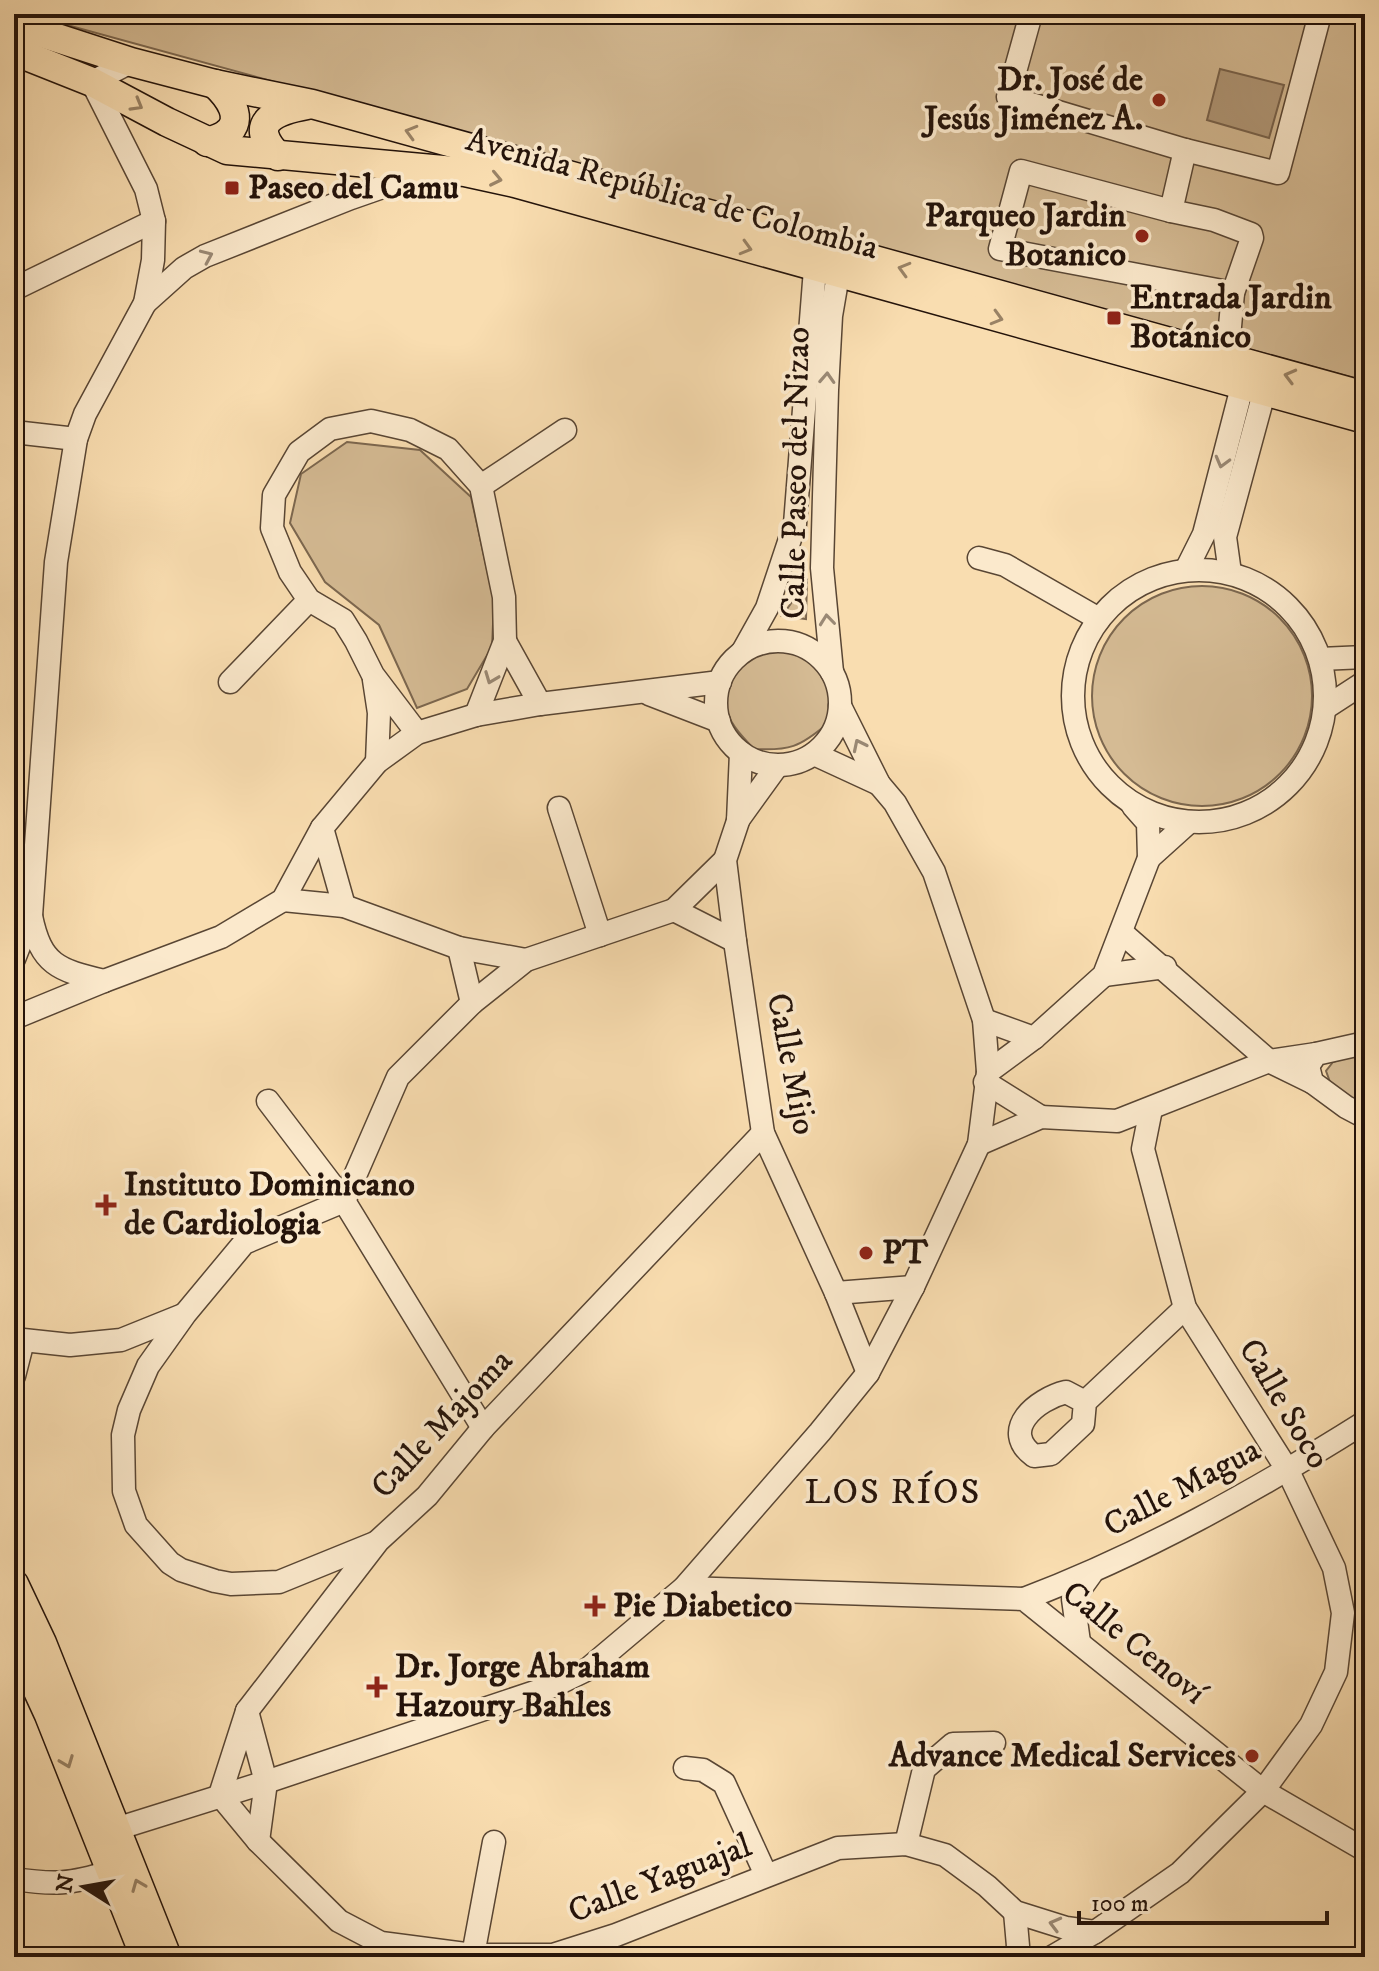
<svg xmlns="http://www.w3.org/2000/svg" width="1379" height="1971" font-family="'IM FELL DW Pica',serif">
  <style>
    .green { fill: #d5bb94; stroke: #7c674f; stroke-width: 2 }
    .water { fill: #b19878; stroke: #79634c; stroke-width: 2 }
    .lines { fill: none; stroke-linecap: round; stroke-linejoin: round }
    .minor-casing { stroke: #594634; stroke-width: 25 }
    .major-casing { stroke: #24130a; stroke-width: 31 }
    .minor { stroke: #fbe9cc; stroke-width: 22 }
    .major { stroke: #f9ddb0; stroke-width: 28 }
    .oneway { stroke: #998265 }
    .oneway2 { stroke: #9a8975 }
    .poi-dot { fill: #8f2418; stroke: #fbe9cc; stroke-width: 3 }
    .labels { text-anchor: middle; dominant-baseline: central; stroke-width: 7; stroke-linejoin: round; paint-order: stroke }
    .poi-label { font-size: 34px; font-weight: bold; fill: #24130a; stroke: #fbe9cc; text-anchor: start }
    .street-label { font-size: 34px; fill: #24130a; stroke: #fbe9cc }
    .neighbourhood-label { font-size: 36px; letter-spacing: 2px; fill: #24130a; stroke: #fbe9cc }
  </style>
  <rect width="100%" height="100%" fill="#f9ddb0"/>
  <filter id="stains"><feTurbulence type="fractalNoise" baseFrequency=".0025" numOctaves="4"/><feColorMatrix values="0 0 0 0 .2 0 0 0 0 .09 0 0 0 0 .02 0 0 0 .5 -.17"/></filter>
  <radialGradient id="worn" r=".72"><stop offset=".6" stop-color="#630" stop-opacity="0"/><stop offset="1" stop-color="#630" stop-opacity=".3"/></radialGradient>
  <g class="green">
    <path d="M27,14H1365V381Z"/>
    <path d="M347,442L420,450L471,497L494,601L492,647L467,689L417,708L379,625L325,582L290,523L301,474Z"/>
    <path d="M807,581L806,619L782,616Z"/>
    <circle cx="1202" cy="696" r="110"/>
    <path d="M789,644L817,661L831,693L827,724C800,747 789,751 754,749C720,714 720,705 737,660L763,649Z"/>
    <path d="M1365,1051V1110L1330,1082L1326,1071L1333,1062Z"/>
  </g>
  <path class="water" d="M1220,69L1284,85L1269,138L1207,120Z"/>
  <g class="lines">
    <g class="minor-casing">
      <g id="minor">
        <path d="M1031,14L1008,97L1185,150L1278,173L1320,14"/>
        <path d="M1185,150L1171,211L1214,220L1251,234L1252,238L1233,293L1227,360"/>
        <path d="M1171,211L1021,171L1000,249L1233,293"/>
        <path d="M14,289L154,221"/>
        <path d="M145,303L184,268L205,256L351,198L431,170"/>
        <path d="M14,432L76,439"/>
        <path d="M481,486L565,430"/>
        <path d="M979,558L1005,565L1099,619"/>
        <path d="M1186,570L1204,534L1242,387"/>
        <circle cx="1199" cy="696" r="126"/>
        <path d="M1230,573L1225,537L1264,393"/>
        <path d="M505,641L540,704"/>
        <circle cx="778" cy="703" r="62"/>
        <path d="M743,651L767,608L795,524L815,269"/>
        <path d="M1320,659L1365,657"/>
        <path d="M832,672L822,568L827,390L831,316L838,275"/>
        <path d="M374,680L379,713L377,762"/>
        <path d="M230,682L309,600"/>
        <path d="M649,694L719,721"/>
        <path d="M1325,708L1365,682"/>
        <path d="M417,733L373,675L356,641L343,620L309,600L290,572L272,528L274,495L299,452L330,429L371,421L410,430L448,449L481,486L504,597L505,641L476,715"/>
        <path d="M814,754L879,784"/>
        <path d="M559,808L600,935"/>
        <path d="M738,820L777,766"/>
        <path d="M322,828L344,906"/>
        <path d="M1149,858L1189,822"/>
        <path d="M283,900L344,906L459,948L526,960"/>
        <path d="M674,910L725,860"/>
        <path d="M31,916C41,965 58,970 104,981"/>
        <path d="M1121,932L1269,1061L1312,1082"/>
        <path d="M735,941L763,1133L836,1293L868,1373"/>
        <path d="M459,948L472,1003"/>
        <path d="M14,959L31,916L56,562L76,439L85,414L145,303L153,260L154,221L146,189L92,82L131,62"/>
        <path d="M1104,975L1165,967"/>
        <path d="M14,1018L104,981L221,937L283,900L322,828L377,762L417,733L476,715L540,704L720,682"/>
        <path d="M984,1020L1034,1038L1104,975L1149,858L1148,823L1133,806"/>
        <path d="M1365,1043L1316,1054L1308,1066L1312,1082L1346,1107L1365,1117"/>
        <path d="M988,1072L1034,1038"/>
        <path d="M985,1082L1041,1117"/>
        <path d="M268,1101L344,1201L483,1428"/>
        <path d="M763,1133L483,1428L427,1496L378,1541L247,1711L220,1795L258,1841L339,1921L381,1943L473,1955H553L616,1935L838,1848L906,1844L945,1855L987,1886L1015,1912L1066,1928L1095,1932"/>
        <path d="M979,1144L1041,1117L1117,1121L1269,1061L1316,1054"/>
        <path d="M836,1293L913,1287"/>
        <path d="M14,1339L70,1345L121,1340L183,1315"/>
        <path d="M14,1376L23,1341"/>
        <path d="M1085,1402L1083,1424L1051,1454L1034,1456C999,1430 1037,1399 1066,1392L1085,1402L1185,1308"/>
        <path d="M375,1543L279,1582L231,1584L215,1581L181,1570L170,1563L136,1525L124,1491L123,1435L129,1410L148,1366L185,1314L244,1243L344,1201L398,1077L472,1003L526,960L674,910L735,941L725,860L738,821L741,753"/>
        <path d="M684,1588L1024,1599L1263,1791L1365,1850"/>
        <path d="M1024,1599C1143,1554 1257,1490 1365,1422"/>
        <path d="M1079,1642L1073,1599L1091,1574"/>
        <path d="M247,1711L266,1782L258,1841"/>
        <path d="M685,1768L703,1770L724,1783L766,1875"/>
        <path d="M100,1834L266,1782L553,1686L588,1669L684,1588L820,1432L868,1373L913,1287L979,1144L988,1072L984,1020L934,872L895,803L879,784L840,706"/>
        <path d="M906,1844L924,1769L953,1744L994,1743"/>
        <path d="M14,1879C55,1885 70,1884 110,1872"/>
        <path d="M1015,1912L1018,1946L1016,1957"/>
        <path d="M473,1955L494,1842"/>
        <path d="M1052,1957L1095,1932L1180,1873L1263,1791L1311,1725L1336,1672L1343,1613L1334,1568L1288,1471L1185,1308L1143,1149L1151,1109"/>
      </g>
    </g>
    <g class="major-casing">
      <g id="major">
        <path d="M14,24L131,62L215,84L312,104L1365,396"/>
        <path d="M14,51L92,82L167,122L227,150L465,172L515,183L1365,419"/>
        <path d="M207,142C213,140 221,138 226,134C246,119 228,96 215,84"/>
        <path d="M278,156C246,123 274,111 307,105"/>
        <path d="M14,1584L42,1643L167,1957"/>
        <path d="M14,1639L49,1715L145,1957"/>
      </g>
    </g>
    <use href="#minor" class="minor"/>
    <use href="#major" class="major"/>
  </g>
  <defs><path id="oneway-chevron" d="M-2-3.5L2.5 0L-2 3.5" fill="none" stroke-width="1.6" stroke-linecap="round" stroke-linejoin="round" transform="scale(2)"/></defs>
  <g class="oneway">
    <use href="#oneway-chevron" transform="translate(137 105) rotate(30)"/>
    <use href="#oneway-chevron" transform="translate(411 132) rotate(-164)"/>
    <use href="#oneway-chevron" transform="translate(496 179) rotate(12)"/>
    <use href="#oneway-chevron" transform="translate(746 248) rotate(16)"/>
    <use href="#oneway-chevron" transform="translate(904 269) rotate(-164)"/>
    <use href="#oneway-chevron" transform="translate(997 318) rotate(16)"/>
    <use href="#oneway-chevron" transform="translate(1290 376) rotate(-165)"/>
    <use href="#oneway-chevron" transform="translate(67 1762) rotate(69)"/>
    <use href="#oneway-chevron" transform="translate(138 1885) rotate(-112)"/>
  </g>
  <g class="oneway2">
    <use href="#oneway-chevron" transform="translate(207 256) rotate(-24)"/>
    <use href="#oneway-chevron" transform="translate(827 378) rotate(-87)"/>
    <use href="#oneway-chevron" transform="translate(1222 462) rotate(105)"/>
    <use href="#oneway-chevron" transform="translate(827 620) rotate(-96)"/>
    <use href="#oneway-chevron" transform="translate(491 678) rotate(111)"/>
    <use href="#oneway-chevron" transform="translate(859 745) rotate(-116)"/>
    <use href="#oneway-chevron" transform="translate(1055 1924) rotate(-165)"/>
  </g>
  <g class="poi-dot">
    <circle cx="1159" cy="100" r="8"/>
    <rect x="224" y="180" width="16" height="16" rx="4"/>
    <circle cx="1142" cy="236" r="8"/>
    <rect x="1106" y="310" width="16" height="16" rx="4"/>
    <path d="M102 1193h8v8h8v8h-8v8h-8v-8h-8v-8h8z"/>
    <circle cx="866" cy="1253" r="8"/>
    <path d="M591 1594h8v8h8v8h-8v8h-8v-8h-8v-8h8z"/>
    <path d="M373 1675h8v8h8v8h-8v8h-8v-8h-8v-8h8z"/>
    <circle cx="1252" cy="1756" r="8"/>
  </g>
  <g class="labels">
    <g class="poi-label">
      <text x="1143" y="80" text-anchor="end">Dr. José de<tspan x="1143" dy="39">Jesús Jiménez A.</tspan></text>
      <text x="248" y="188">Paseo del Camu</text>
      <text x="1126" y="216" text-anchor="end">Parqueo Jardin<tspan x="1126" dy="39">Botanico</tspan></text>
      <text x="1130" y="298">Entrada Jardin<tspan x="1130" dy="39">Botánico</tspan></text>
      <text x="124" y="1185">Instituto Dominicano<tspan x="124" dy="39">de Cardiologia</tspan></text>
      <text x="882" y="1253">PT</text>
      <text x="613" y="1606">Pie Diabetico</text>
      <text x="395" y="1667">Dr. Jorge Abraham<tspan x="395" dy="39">Hazoury Bahles</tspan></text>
      <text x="1236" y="1756" text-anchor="end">Advance Medical Services</text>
    </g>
    <g class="street-label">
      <text transform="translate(672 194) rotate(15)">Avenida República de Colombia</text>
      <text transform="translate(796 473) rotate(-89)">Calle Paseo del Nizao</text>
      <text transform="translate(791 1064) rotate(79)">Calle Mijo</text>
      <text transform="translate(1284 1404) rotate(59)">Calle Soco</text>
      <text transform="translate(442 1424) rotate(-47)">Calle Majoma</text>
      <text transform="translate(1182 1488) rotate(-28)">Calle Magua</text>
      <text transform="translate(1134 1643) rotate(39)">Calle Cenoví</text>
      <text transform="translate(660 1879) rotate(-21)">Calle Yaguajal</text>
    </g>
    <g class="neighbourhood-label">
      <text x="893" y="1492">LOS RÍOS</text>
    </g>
  </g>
  <rect width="1379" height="1971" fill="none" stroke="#f9ddb0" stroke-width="48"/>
  <rect x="16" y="16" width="1347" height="1939" fill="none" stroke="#24130a" stroke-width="4"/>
  <rect x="24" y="24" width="1331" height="1923" fill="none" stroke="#24130a" stroke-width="2"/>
  <g transform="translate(84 1887) rotate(281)" stroke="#fbe9cc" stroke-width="6" paint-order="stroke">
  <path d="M0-6L14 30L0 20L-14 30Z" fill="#24130a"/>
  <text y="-12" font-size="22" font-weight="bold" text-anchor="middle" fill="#24130a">N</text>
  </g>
  <path d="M1079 1911v12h248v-12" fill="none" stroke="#24130a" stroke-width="4"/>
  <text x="1091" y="1911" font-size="24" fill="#24130a" stroke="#fbe9cc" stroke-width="6" paint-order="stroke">100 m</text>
  <rect width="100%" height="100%" filter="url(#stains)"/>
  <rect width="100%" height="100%" fill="url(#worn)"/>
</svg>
